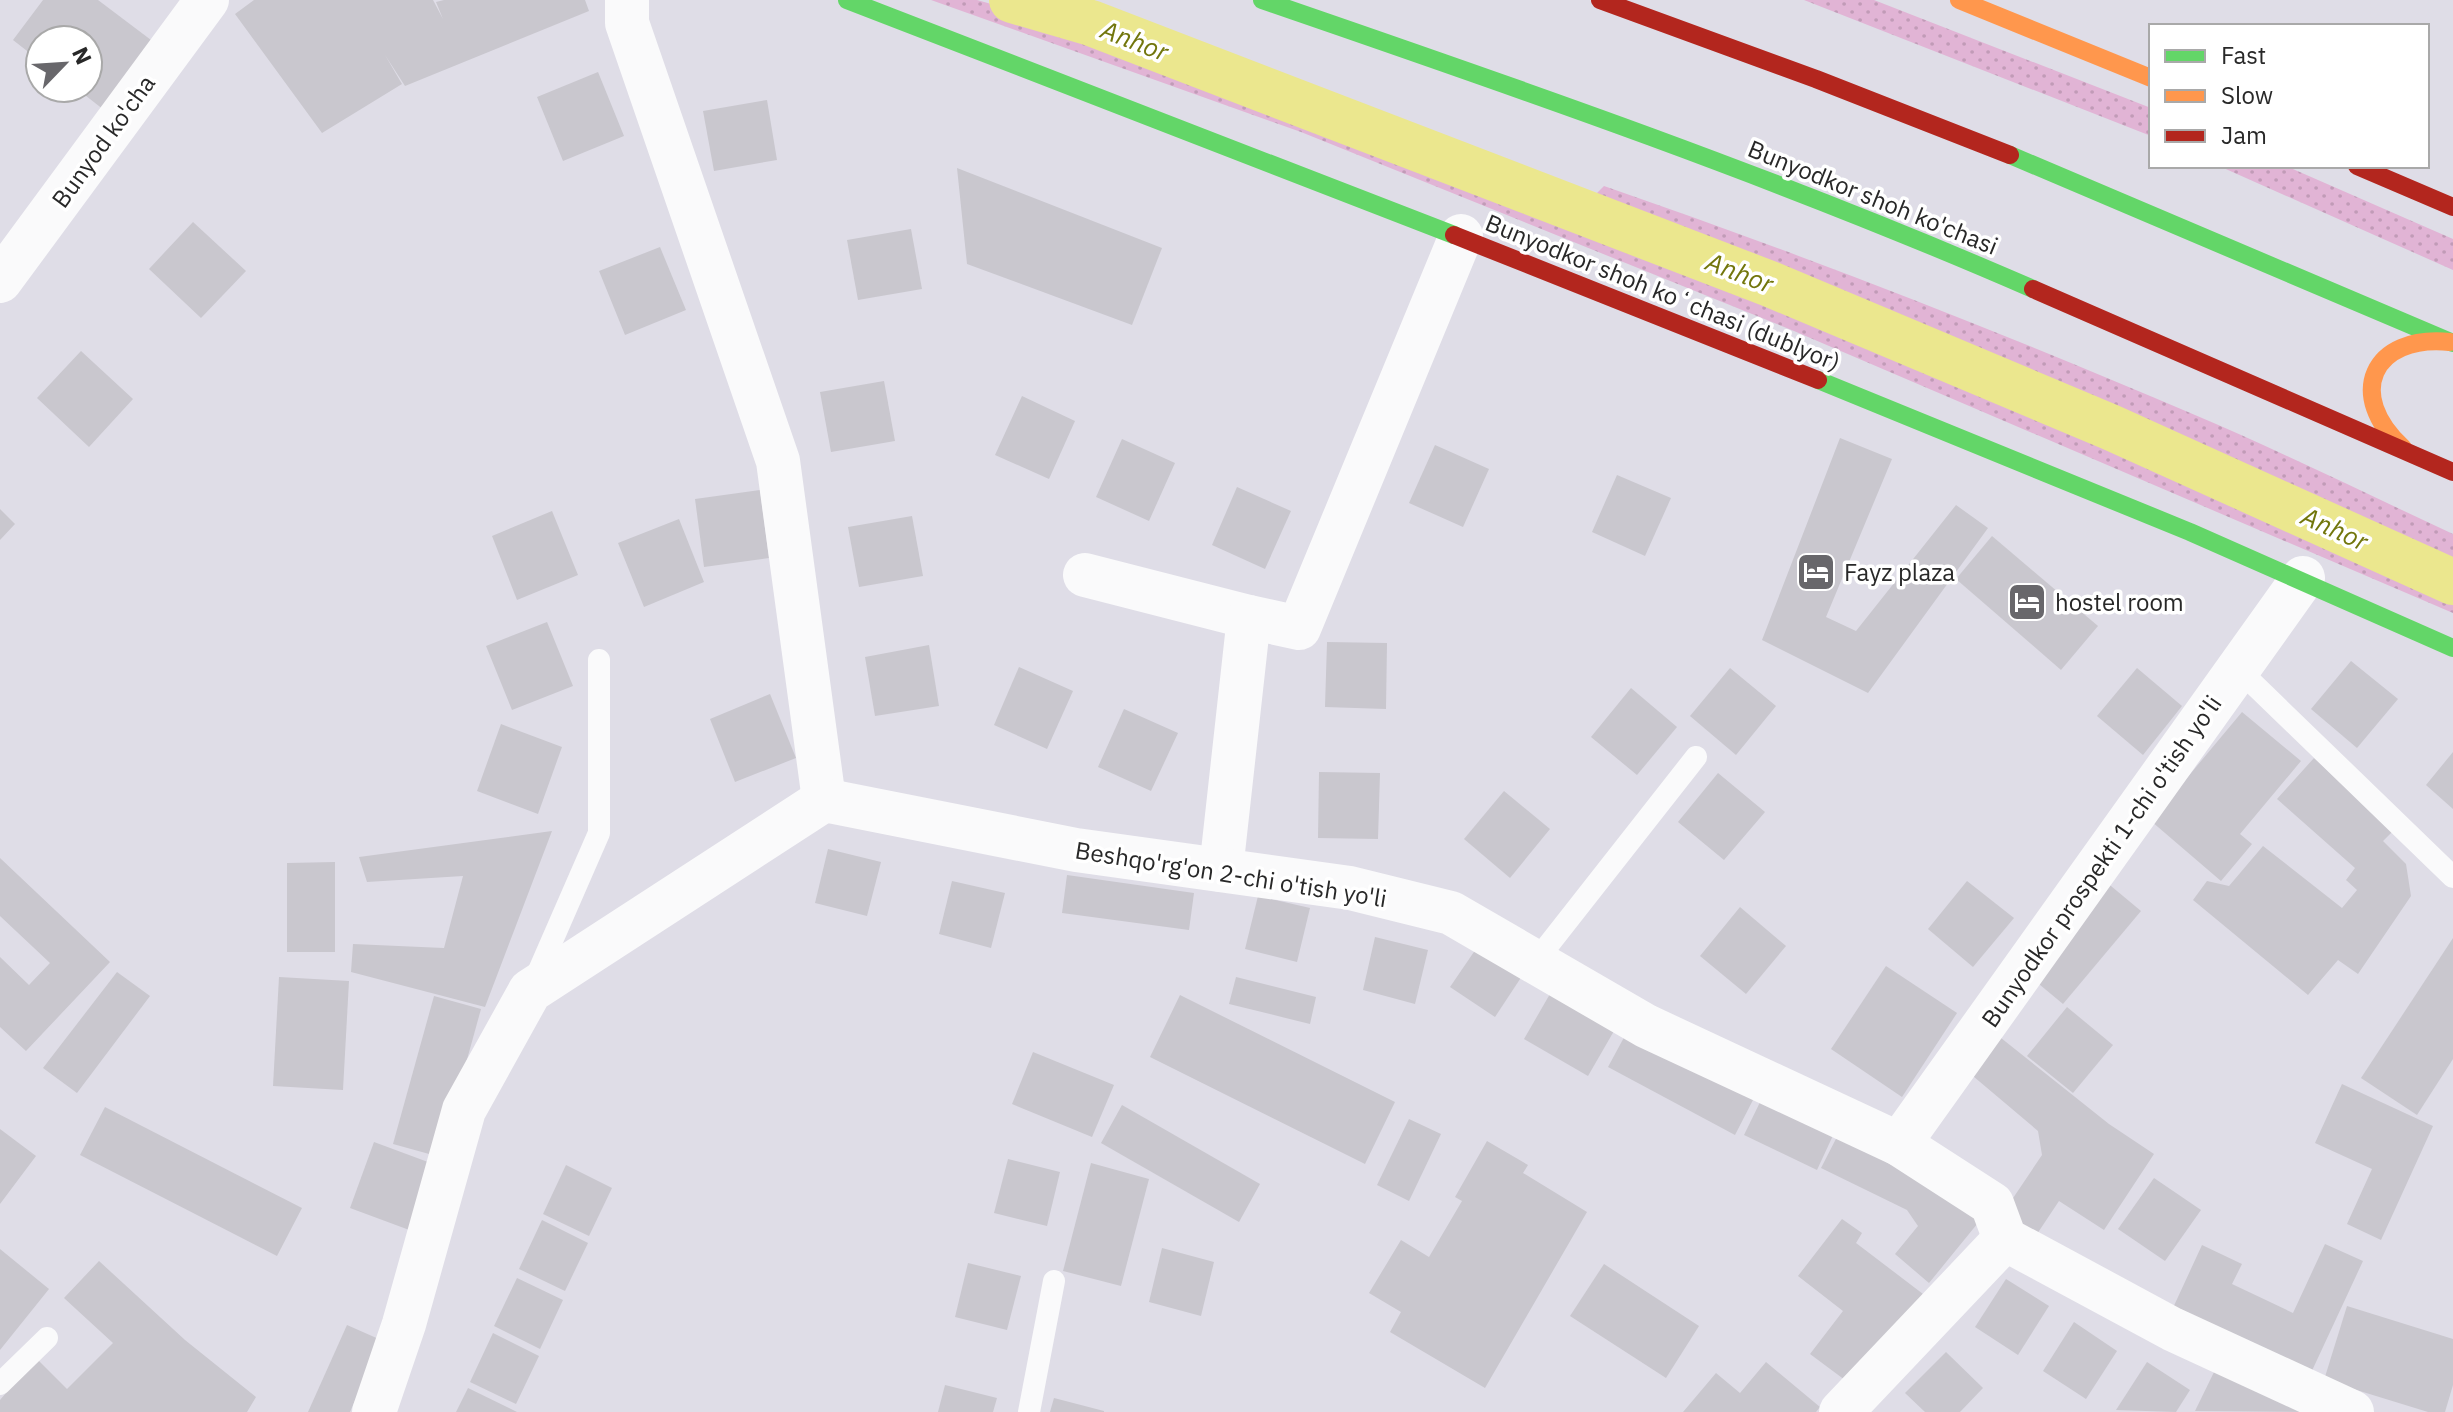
<svg xmlns="http://www.w3.org/2000/svg" width="2453" height="1412" font-family="'IBM Plex Sans',sans-serif">
  <style>
    .grass { fill: url(#grass-dots) }
    .lines { fill: none; stroke-linecap: round; stroke-linejoin: round }
    .canal { stroke: #ebe78e; stroke-width: 46 }
    .building { fill: #c9c7ce }
    .lane { stroke: #fafafb; stroke-width: 22 }
    .street { stroke: #fafafb; stroke-width: 44 }
    .fast { stroke: #63d668; stroke-width: 18 }
    .slow { stroke: #ff974d; stroke-width: 18 }
    .jam { stroke: #b3261e; stroke-width: 18 }
    .labels { text-anchor: middle; dominant-baseline: central; stroke-width: 7; stroke-linejoin: round; paint-order: stroke }
    .street-label { font-size: 24px; fill: #282828; stroke: #fff }
    .poi-label { font-size: 24px; fill: #282828; stroke: #fff; text-anchor: start }
    .water-label { font-size: 26px; font-style: italic; fill: #72760c; stroke: #fff }
  </style>
  <defs>
    <pattern id="grass-dots" width="8" height="8" patternUnits="userSpaceOnUse" patternTransform="scale(2)"><rect width="8" height="8" fill="#e1b4d5"/><path d="M2 2h.1M6 6h.1" fill="none" stroke="#c19bb7" stroke-width="1.8" stroke-linecap="round"/></pattern>
  </defs>
  <rect width="100%" height="100%" fill="#dfdde7"/>
  <g class="grass">
    <path d="M931,0H977L1073,27L1577,213L1604,186C1804,255 2001,332 2195,415C2282,452 2367,494 2453,534V613L1794,331L1301,132Z"/>
    <path d="M1804,0H1874L2151,108V136Z"/>
    <path d="M2219,166H2286L2453,239V270Z"/>
  </g>
  <g class="lines">
    <path class="canal" d="M1012,0L1091,23L1770,284L2110,427L2453,582"/>
  </g>
  <g class="building">
    <path d="M43,0H98L155,43L104,110L76,88H88V40H40V61L13,40Z"/>
    <path d="M254,0H433L443,19L436,2L444,0H585L589,11L405,86L385,55L402,84L322,133L235,14Z"/>
    <path d="M598,72L624,136L563,161L537,97Z"/>
    <path d="M767,100L777,160L714,171L703,111Z"/>
    <path d="M957,168L1162,248L1132,325L967,264Z"/>
    <path d="M193,222L246,271L201,318L149,269Z"/>
    <path d="M911,229L922,289L858,300L847,240Z"/>
    <path d="M660,247L686,310L625,335L599,271Z"/>
    <path d="M81,351L133,399L89,447L37,398Z"/>
    <path d="M884,381L895,441L831,452L820,392Z"/>
    <path d="M1022,396L1075,421L1049,479L995,455Z"/>
    <path d="M1840,438L1892,459L1826,617L1856,631L1956,505L1988,528L1868,693L1762,640Z"/>
    <path d="M1122,439L1175,463L1149,521L1096,497Z"/>
    <path d="M1435,445L1489,469L1463,527L1409,503Z"/>
    <path d="M1617,475L1671,498L1645,556L1592,532Z"/>
    <path d="M1237,487L1291,511L1265,569L1212,545Z"/>
    <path d="M760,490L769,558L704,567L695,499Z"/>
    <path d="M0,509L15,524L0,540Z"/>
    <path d="M552,511L578,575L517,600L492,536Z"/>
    <path d="M912,516L923,576L859,587L848,527Z"/>
    <path d="M679,519L704,582L644,607L618,543Z"/>
    <path d="M1992,536L2098,626L2061,670L1956,579Z"/>
    <path d="M547,622L573,686L512,710L486,646Z"/>
    <path d="M1327,642L1387,643L1386,709L1325,707Z"/>
    <path d="M929,645L939,706L875,716L865,657Z"/>
    <path d="M2351,661L2398,699L2357,748L2311,709Z"/>
    <path d="M1019,667L1073,691L1047,749L994,725Z"/>
    <path d="M1730,668L1776,706L1736,755L1690,716Z"/>
    <path d="M2137,668L2182,706L2143,755L2097,716Z"/>
    <path d="M1631,688L1677,727L1637,775L1591,737Z"/>
    <path d="M770,694L796,758L735,782L710,719Z"/>
    <path d="M1124,709L1178,733L1151,791L1098,767Z"/>
    <path d="M2242,712L2301,761L2240,834L2252,844L2221,881L2151,821Z"/>
    <path d="M501,724L562,747L538,814L477,791Z"/>
    <path d="M2453,752V809L2426,785Z"/>
    <path d="M2314,758L2393,831L2383,841L2406,864L2411,896L2358,974L2338,960L2308,995L2193,900L2207,881L2229,886L2263,846L2342,908L2357,890L2346,880L2355,868L2277,799Z"/>
    <path d="M1319,772L1380,773L1378,839L1318,838Z"/>
    <path d="M1718,773L1765,812L1724,860L1678,822Z"/>
    <path d="M1504,791L1550,829L1510,878L1464,839Z"/>
    <path d="M552,831L485,1007L351,972L353,944L444,948L463,876L367,882L359,857Z"/>
    <path d="M828,849L881,862L867,916L815,903Z"/>
    <path d="M0,858L110,962L26,1051L0,1027V957L29,985L50,963L0,916Z"/>
    <path d="M335,862V952H287V863Z"/>
    <path d="M1067,875L1194,893L1189,930L1062,913Z"/>
    <path d="M952,881L1005,893L991,948L939,934Z"/>
    <path d="M1967,881L2014,918L1973,967L1928,929Z"/>
    <path d="M2105,881L2141,911L2063,1004L2027,974Z"/>
    <path d="M1258,896L1310,908L1297,962L1245,949Z"/>
    <path d="M1740,907L1786,946L1746,994L1700,956Z"/>
    <path d="M1375,937L1428,950L1415,1004L1363,990Z"/>
    <path d="M2453,938V1059L2417,1115L2361,1078Z"/>
    <path d="M1480,943L1524,973L1495,1017L1450,987Z"/>
    <path d="M1886,966L1957,1013L1902,1097L1831,1049Z"/>
    <path d="M117,972L150,996L77,1093L43,1068Z"/>
    <path d="M279,977L349,981L343,1090L273,1086Z"/>
    <path d="M1236,977L1316,997L1310,1024L1229,1004Z"/>
    <path d="M1554,987L1618,1024L1588,1076L1524,1039Z"/>
    <path d="M1180,995L1395,1102L1365,1164L1150,1057Z"/>
    <path d="M434,996L481,1009L440,1157L393,1144Z"/>
    <path d="M2067,1007L2113,1045L2073,1093L2027,1056Z"/>
    <path d="M1628,1030L1754,1098L1735,1135L1608,1067Z"/>
    <path d="M1996,1034L2109,1124L2154,1154L2104,1230L2059,1201L2035,1237L2005,1210L2042,1155L2038,1131L1967,1071Z"/>
    <path d="M1033,1052L1114,1085L1092,1137L1012,1104Z"/>
    <path d="M2342,1084L2433,1126L2381,1240L2347,1224L2372,1169L2315,1143Z"/>
    <path d="M1764,1094L1836,1129L1817,1170L1744,1135Z"/>
    <path d="M1122,1105L1260,1184L1239,1222L1101,1143Z"/>
    <path d="M105,1107L302,1208L277,1256L80,1155Z"/>
    <path d="M1409,1119L1441,1134L1409,1201L1377,1185Z"/>
    <path d="M0,1129L36,1156L0,1204Z"/>
    <path d="M1840,1131L1982,1218L1929,1283L1895,1254L1918,1226L1907,1210L1821,1168Z"/>
    <path d="M1487,1141L1528,1165L1523,1173L1587,1212L1485,1388L1390,1332L1401,1312L1369,1293L1401,1240L1429,1257L1462,1201L1455,1197Z"/>
    <path d="M374,1142L436,1165L412,1231L350,1208Z"/>
    <path d="M1008,1159L1060,1172L1047,1226L994,1213Z"/>
    <path d="M1091,1163L1149,1179L1121,1286L1063,1271Z"/>
    <path d="M566,1165L612,1188L589,1236L543,1214Z"/>
    <path d="M2154,1178L2201,1210L2165,1261L2118,1229Z"/>
    <path d="M1842,1219L1862,1233L1856,1243L1923,1294L1853,1386L1810,1354L1843,1311L1798,1276Z"/>
    <path d="M542,1220L588,1243L565,1291L519,1269Z"/>
    <path d="M2325,1244L2363,1261L2310,1375L2172,1310L2202,1245L2242,1264L2232,1284L2293,1313Z"/>
    <path d="M1162,1248L1214,1262L1201,1316L1149,1302Z"/>
    <path d="M0,1249L49,1289L0,1350Z"/>
    <path d="M99,1261L185,1340L256,1397L247,1412H0V1400L36,1358L67,1389L113,1343L64,1298Z"/>
    <path d="M968,1263L1021,1276L1007,1330L955,1317Z"/>
    <path d="M1604,1264L1699,1326L1666,1378L1570,1316Z"/>
    <path d="M517,1278L563,1300L540,1349L494,1326Z"/>
    <path d="M2006,1279L2049,1306L2018,1355L1975,1327Z"/>
    <path d="M2347,1306L2453,1339V1385L2445,1412H2428L2324,1380Z"/>
    <path d="M2074,1322L2117,1351L2086,1399L2043,1371Z"/>
    <path d="M347,1325L381,1340L350,1412H308Z"/>
    <path d="M493,1333L539,1356L516,1404L470,1382Z"/>
    <path d="M1946,1352L1983,1388L1960,1412H1925L1905,1393Z"/>
    <path d="M1766,1362L1820,1407L1816,1412H1683L1716,1373L1740,1393Z"/>
    <path d="M2147,1362L2190,1390L2176,1412L2116,1410Z"/>
    <path d="M2216,1368L2307,1412L2195,1411Z"/>
    <path d="M945,1385L997,1398L993,1412H938Z"/>
    <path d="M468,1388L517,1412H456Z"/>
    <path d="M1054,1398L1104,1411V1412H1050Z"/>
  </g>
  <g class="lines">
    <g class="lane">
      <path d="M2238,669L2453,877"/>
      <path d="M1535,962L1696,757"/>
      <path d="M534,982L599,833V660"/>
      <path d="M0,1384L47,1338"/>
      <path d="M1029,1412L1054,1281"/>
    </g>
    <g class="street">
      <path d="M627,0V23L778,461L824,800"/>
      <path d="M0,281L207,0"/>
      <path d="M1085,575L1249,617"/>
      <path d="M1221,870L1249,617L1299,628L1461,236"/>
      <path d="M1899,1144L2303,578"/>
      <path d="M374,1412L404,1324L464,1110L530,991L824,800L1076,850L1350,888L1451,913L1646,1026L1899,1144L1992,1204L2005,1239L2172,1329L2352,1412"/>
      <path d="M1841,1412L2005,1239"/>
    </g>
    <g class="fast">
      <path d="M847,0L1454,235"/>
      <path d="M1262,0C1521,89 1781,179 2033,289"/>
      <path d="M2010,155L2453,343"/>
      <path d="M1818,380L2190,532L2453,648"/>
    </g>
    <g class="slow">
      <path d="M1959,0L2151,78"/>
      <path d="M2403,448C2345,395 2372,334 2450,342"/>
    </g>
    <g class="jam">
      <path d="M1600,0L1816,79L2010,155"/>
      <path d="M2357,166L2453,207"/>
      <path d="M1454,235L1818,380"/>
      <path d="M2033,289L2453,472"/>
    </g>
  </g>
  <defs>
    <g id="hotel-square" transform="scale(2)"><rect x="-9" y="-9" width="18" height="18" rx="4" fill="#68676b" stroke="#fff"/><path d="M-6-4.5h1.5V1H6V5H4.5V3h-9V5H-6ZM-4 0a1.8 1.8 0 1 1 3.6 0ZM.5 0V-2.5h3Q6-2.5 6 0Z" fill="#fff"/></g>
  </defs>
  <g fill-rule="evenodd">
    <use href="#hotel-square" x="1816" y="572"/>
    <use href="#hotel-square" x="2027" y="602"/>
  </g>
  <g class="labels">
    <g class="street-label">
      <text transform="translate(103 141) rotate(-54)">Bunyod ko'cha</text>
      <text transform="translate(1873 197) rotate(22)">Bunyodkor shoh ko'chasi</text>
      <text transform="translate(1663 292) rotate(22)">Bunyodkor shoh koʻchasi (dublyor)</text>
      <text transform="translate(2101 861) rotate(-55)">Bunyodkor prospekti 1-chi o'tish yo'li</text>
      <text transform="translate(1231 874) rotate(9)">Beshqo'rg'on 2-chi o'tish yo'li</text>
    </g>
    <g class="poi-label">
      <text x="1844" y="572">Fayz plaza</text>
      <text x="2055" y="602">hostel room</text>
    </g>
    <g class="water-label">
      <text transform="translate(1135 40) rotate(21)">Anhor</text>
      <text transform="translate(1740 272) rotate(21)">Anhor</text>
      <text transform="translate(2335 528) rotate(24)">Anhor</text>
    </g>
  </g>
  <rect x="2149" y="24" width="280" height="144" fill="#ffffff" stroke="#a9a9a9" stroke-width="2"/>
  <rect x="2165" y="50" width="40" height="12" fill="#63d668" stroke="#a9a9a9" stroke-width="2"/>
  <text x="2221" y="64" font-size="24" fill="#282828">Fast</text>
  <rect x="2165" y="90" width="40" height="12" fill="#ff974d" stroke="#a9a9a9" stroke-width="2"/>
  <text x="2221" y="104" font-size="24" fill="#282828">Slow</text>
  <rect x="2165" y="130" width="40" height="12" fill="#b3261e" stroke="#a9a9a9" stroke-width="2"/>
  <text x="2221" y="144" font-size="24" fill="#282828">Jam</text>
  <g transform="translate(64 64) rotate(65)"><circle r="38" fill="#ffffff" stroke="#a9a9a9" stroke-width="2"/>
  <path d="M0-6L14 30L0 20L-14 30Z" fill="#68676b"/>
  <text y="-12" font-size="22" font-weight="bold" text-anchor="middle" fill="#282828">N</text>
  </g>
</svg>
